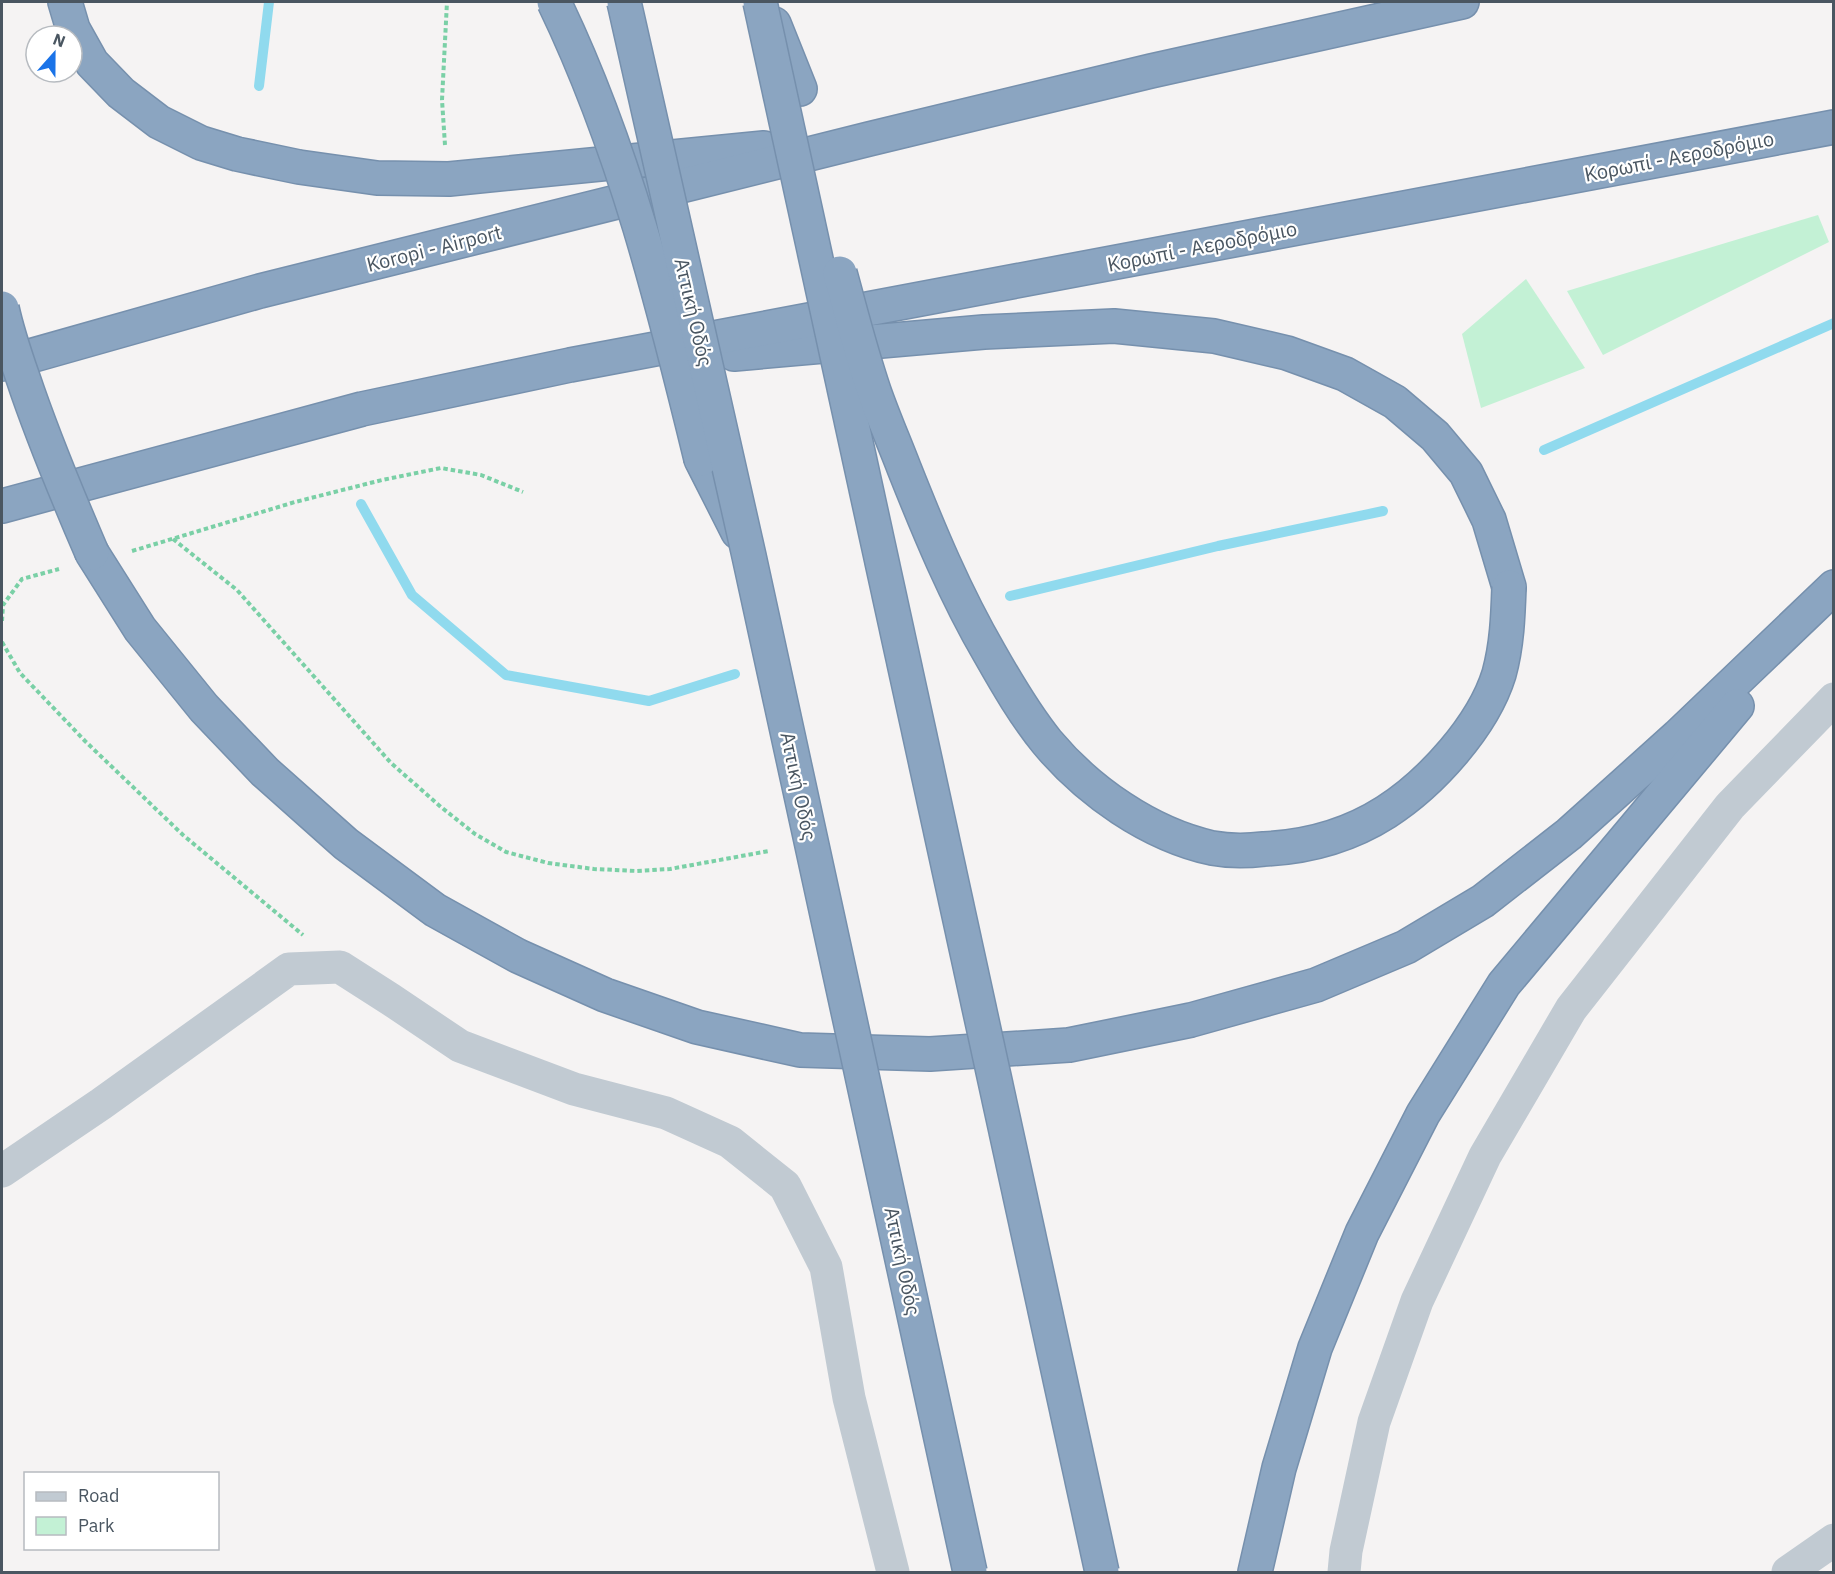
<svg xmlns="http://www.w3.org/2000/svg" width="1835" height="1574" font-family="'IBM Plex Sans',sans-serif">
  <style>
    .green { fill: #c3f1d5 }
    .lines { fill: none; stroke-linecap: round; stroke-linejoin: round }
    .stream { stroke: #90daee; stroke-width: 10 }
    .motorway-casing { stroke: #7690ad; stroke-width: 36 }
    .path { stroke: #7ad0a6; stroke-width: 4; stroke-dasharray: 4.5 3; stroke-linecap: butt }
    .minor { stroke: #c1cad2; stroke-width: 33 }
    .motorway { stroke: #8ba5c1; stroke-width: 33 }
    .motorway-bridge-casing { stroke: #7690ad; stroke-width: 36; stroke-linecap: butt }
    .motorway-bridge { stroke: #8ba5c1; stroke-width: 33 }
    .labels { text-anchor: middle; dominant-baseline: central; stroke-width: 4.5; stroke-linejoin: round; paint-order: stroke }
    .street-label { font-size: 20px; fill: #4a5661; stroke: #fff }
  </style>
  <rect width="100%" height="100%" fill="#f5f3f3"/>
  <g class="green">
    <path d="M1818,215L1829,242L1603,355L1567,291Z"/>
    <path d="M1526,279L1585,368L1481,408L1462,334Z"/>
  </g>
  <g class="lines">
    <g class="stream">
      <path d="M259,86L269,2"/>
      <path d="M1544,450L1834,323"/>
      <path d="M361,504L412,595L506,675L649,701L735,674"/>
      <path d="M1010,596L1218,546L1383,511"/>
    </g>
    <g class="motorway-casing">
      <g id="motorway">
        <path d="M65,2L73,29L92,63L121,93L159,122L201,143L237,154L299,167L377,178L449,179L764,148"/>
        <path d="M774,24L800,89"/>
        <path d="M734,354L984,332L1114,326L1214,336L1287,353L1345,374L1395,402L1435,436L1466,473L1489,520L1509,587"/>
        <path d="M2,364L260,291L869,139L1151,71L1462,2"/>
        <path d="M701,459L738,532"/>
        <path d="M2,506L362,409L570,365L1834,127"/>
        <path d="M92,553L140,629L204,708L265,772L346,844L435,910L518,956L605,995L697,1027L800,1050L930,1054L1069,1045L1191,1020L1316,985L1406,947L1483,901L1569,834L1678,736L1834,587"/>
        <path d="M1255,1572L1279,1468L1315,1348L1362,1233L1423,1114L1504,984L1737,706"/>
      </g>
    </g>
    <g class="path">
      <path d="M445,145L442,100L447,2"/>
      <path d="M173,539L237,590L391,763L441,807L475,834L506,852L548,863L594,869L637,871L670,869L769,851"/>
      <path d="M132,551L295,502L382,480L441,468L481,475L523,492"/>
      <path d="M2,621L3,605L22,579L59,569"/>
      <path d="M2,642L20,673L85,741L183,835L303,935"/>
    </g>
    <g class="minor">
      <path d="M2,1171L101,1104L289,969L340,967L390,999L460,1046L574,1089L666,1113L730,1142L785,1186L826,1267L849,1398L893,1572"/>
      <path d="M1344,1572L1346,1551L1374,1422L1417,1301L1485,1156L1571,1009L1730,806L1834,699"/>
      <path d="M1788,1572L1834,1540"/>
    </g>
    <use href="#motorway" class="motorway"/>
    <g class="motorway-bridge-casing">
      <g id="motorway-bridge">
        <path d="M554,2C624,147 663,303 701,459"/>
        <path d="M624,2L749,556L970,1572"/>
        <path d="M760,2L1102,1572"/>
        <path d="M840,273C851,313 861,353 874,391C883,417 894,442 904,468C929,531 955,594 990,654C1007,684 1025,715 1047,742C1088,791 1149,834 1212,848C1228,851 1247,851 1264,849C1307,847 1350,835 1386,812C1431,783 1483,726 1499,674C1507,645 1508,616 1509,587"/>
        <path d="M2,308C7,332 15,355 23,378C43,438 67,495 92,553"/>
      </g>
    </g>
    <use href="#motorway-bridge" class="motorway-bridge"/>
  </g>
  <g class="labels">
    <g class="street-label">
      <text transform="translate(1679 156) rotate(-11)">Κορωπί - Αεροδρόμιο</text>
      <text transform="translate(1202 246) rotate(-11)">Κορωπί - Αεροδρόμιο</text>
      <text transform="translate(434 248) rotate(-14)">Koropi - Airport</text>
      <text transform="translate(694 312) rotate(77)">Αττική Οδός</text>
      <text transform="translate(799 786) rotate(78)">Αττική Οδός</text>
      <text transform="translate(903 1261) rotate(78)">Αττική Οδός</text>
    </g>
  </g>
  <rect width="1835" height="1574" fill="none" stroke="#4a5661" stroke-width="6"/>
  <rect x="24" y="1472" width="195" height="78" fill="#ffffff" stroke="#b7bbc0" stroke-width="1.5"/>
  <rect x="36" y="1492" width="30" height="9" fill="#c1cad2" stroke="#b7bbc0" stroke-width="1.5"/>
  <text x="78" y="1502" font-size="18" fill="#4a5661">Road</text>
  <rect x="36" y="1517" width="30" height="18" fill="#c3f1d5" stroke="#b7bbc0" stroke-width="1.5"/>
  <text x="78" y="1532" font-size="18" fill="#4a5661">Park</text>
  <g transform="translate(54 54) rotate(21)"><circle r="28" fill="#ffffff" stroke="#b7bbc0" stroke-width="1.5"/>
  <path d="M0-4.5L10 22L0 15L-10 22Z" fill="#1a73e8"/>
  <text y="-9" font-size="16" font-weight="bold" text-anchor="middle" fill="#4a5661">N</text>
  </g>
</svg>
